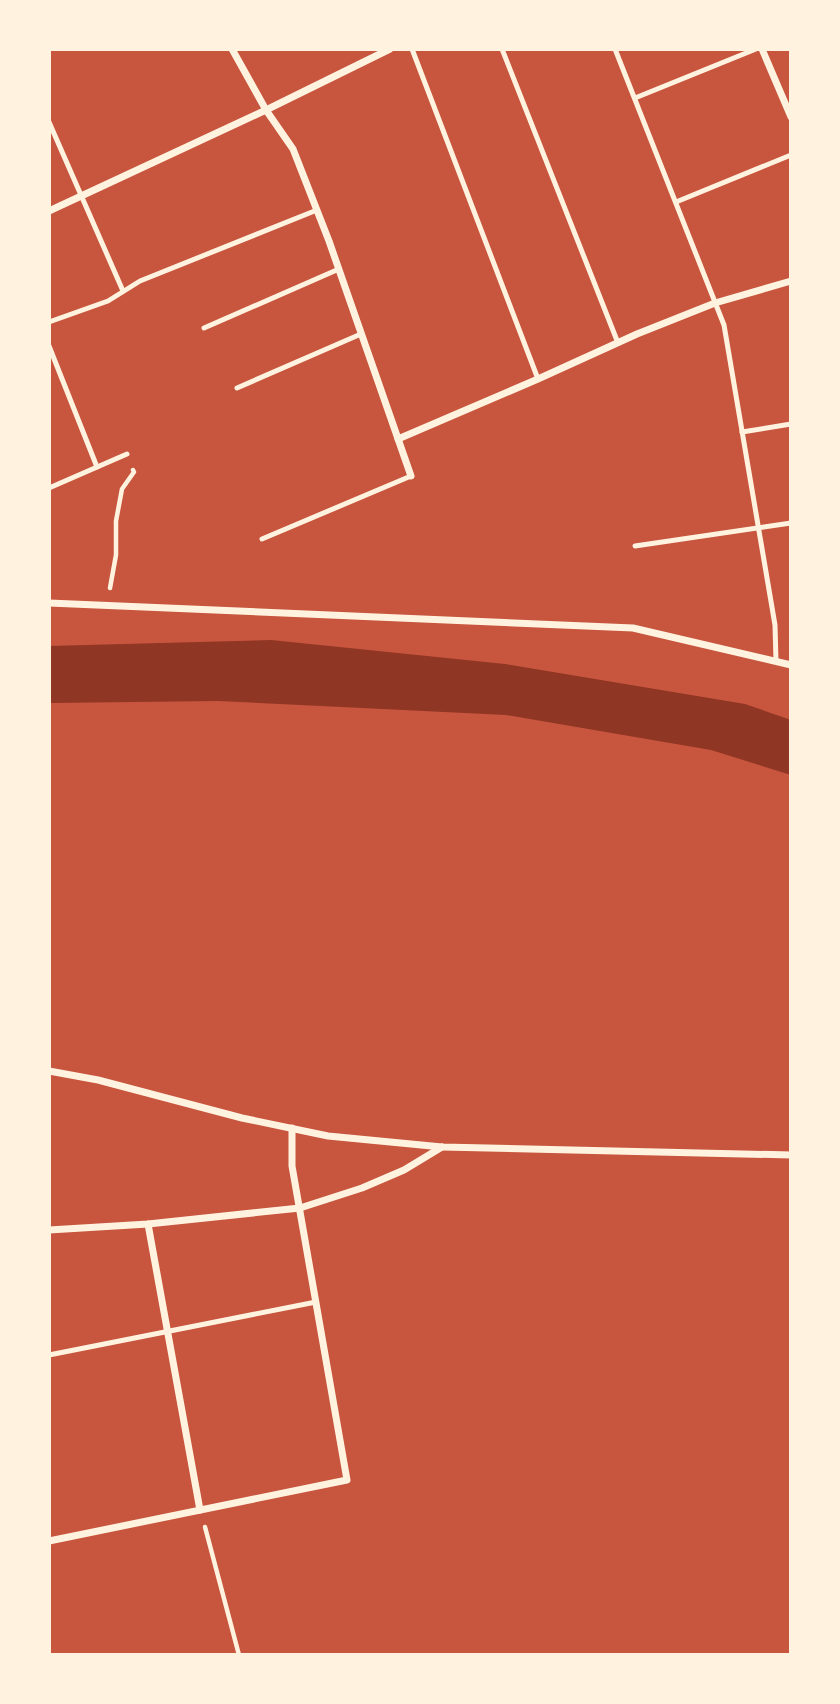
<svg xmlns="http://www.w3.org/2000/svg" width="840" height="1704" font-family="Literata,serif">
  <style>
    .water { fill: #8f3625 }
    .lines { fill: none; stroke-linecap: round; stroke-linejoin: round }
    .path { stroke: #fff3e0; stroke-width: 4.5 }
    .service { stroke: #fff3e0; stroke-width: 5 }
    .minor { stroke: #fff3e0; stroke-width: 7 }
  </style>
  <rect width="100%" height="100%" fill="#c8553d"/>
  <path class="water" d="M271,640L505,664L745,704L791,720V775L711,750L506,715L218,701L49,703V646Z"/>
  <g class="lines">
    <g class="path">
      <path d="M110,588L116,555V521L122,489L134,472L133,470"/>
      <path d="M205,1527L239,1655"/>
    </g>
    <g class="service">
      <path d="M412,49L538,379"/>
      <path d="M502,49L618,343"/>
      <path d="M615,49L724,325L775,625L776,661"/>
      <path d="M635,98L756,49"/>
      <path d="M49,122L123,291"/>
      <path d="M676,202L791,155"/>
      <path d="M49,322L108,301L140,281L317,210"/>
      <path d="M204,328L339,269"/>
      <path d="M49,346L97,467"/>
      <path d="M237,388L361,334"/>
      <path d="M742,432L791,424"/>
      <path d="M49,488L127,454"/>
      <path d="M262,539L411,476"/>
      <path d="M635,546L791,523"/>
      <path d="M49,1355L316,1302"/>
    </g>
    <g class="minor">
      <path d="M232,49L266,110L293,149L329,241L411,476"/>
      <path d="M762,49L791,117"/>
      <path d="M49,211L266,110L390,49"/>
      <path d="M398,439L538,379L637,334L715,303L791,281"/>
      <path d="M49,603L633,628L791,665"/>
      <path d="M49,1071L98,1080L242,1118L328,1136L442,1147L791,1155"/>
      <path d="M148,1224L200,1510"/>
      <path d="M49,1230L148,1224L300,1208L362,1188L404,1170L442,1147"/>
      <path d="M49,1541L347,1480L292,1166V1128"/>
    </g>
  </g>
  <rect width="840" height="1704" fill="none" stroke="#fff3e0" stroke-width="102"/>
</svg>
